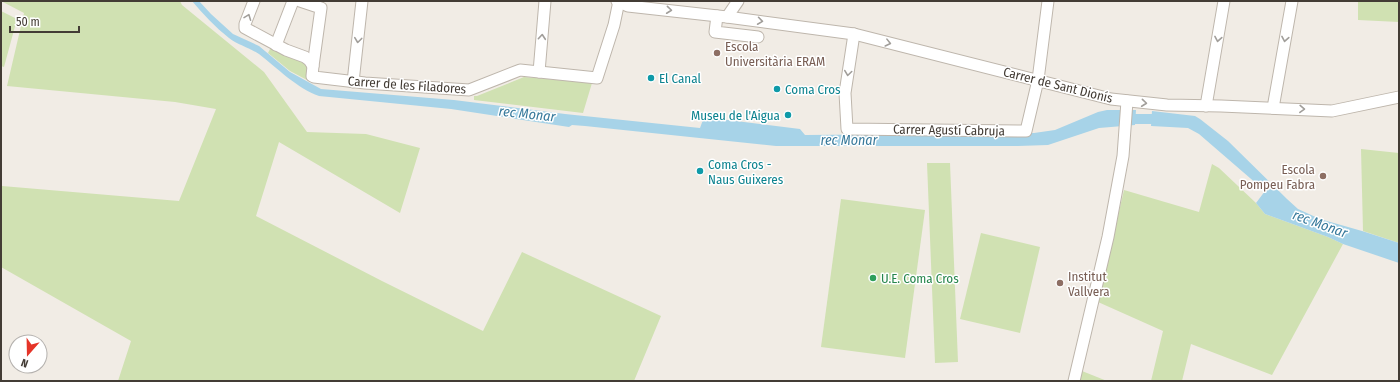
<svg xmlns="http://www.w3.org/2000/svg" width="1400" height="382" font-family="'Fira Sans Condensed',sans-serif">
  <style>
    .green { fill: #d0e1b2 }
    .water { fill: #a7d3e8 }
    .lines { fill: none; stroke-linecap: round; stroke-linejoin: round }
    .canal { stroke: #a7d3e8; stroke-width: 10 }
    .street-casing { stroke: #beb6ac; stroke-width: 13 }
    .street { stroke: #fff; stroke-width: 11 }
    .oneway { stroke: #a19e9a }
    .education-dot { fill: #8d6e63; stroke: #fff; stroke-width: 1.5 }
    .culture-dot { fill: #0f9aa8; stroke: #fff; stroke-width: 1.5 }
    .leisure-dot { fill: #2e9e5b; stroke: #fff; stroke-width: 1.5 }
    .labels { text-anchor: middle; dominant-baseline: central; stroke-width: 3; stroke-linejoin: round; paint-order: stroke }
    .education-label { font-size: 13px; fill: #785e54; stroke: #fff; text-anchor: start }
    .culture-label { font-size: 13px; fill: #0d838f; stroke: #fff; text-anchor: start }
    .street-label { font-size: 13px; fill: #433c35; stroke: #fff }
    .leisure-label { font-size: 13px; fill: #27864d; stroke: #fff; text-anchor: start }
    .water-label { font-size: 14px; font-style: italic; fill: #387a9c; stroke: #fff }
  </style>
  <rect width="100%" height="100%" fill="#f1ece5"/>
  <g class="green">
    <path d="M1,1H180L182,5L264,72L307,132L366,134L420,148L400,213L279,142L256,216L382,281L483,331L522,252L661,316L634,381H118L131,341L1,267V190L2,186L179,201L216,109L175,102L7,86L24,13Z"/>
    <path d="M1358,1H1399V22L1358,20Z"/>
    <path d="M1,11L17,19L4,67L1,66Z"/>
    <path d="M271,47L308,63L310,76L309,81L290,71L268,53Z"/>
    <path d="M524,77L592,83L583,113L474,100V96H477Z"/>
    <path d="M1361,149L1399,153V243L1363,231Z"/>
    <path d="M927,163H950L958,362L935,363Z"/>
    <path d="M1212,164L1219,168L1256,203L1265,214L1328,237L1343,244L1272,375L1191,344L1182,381H1151L1163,331L1098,302L1124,190L1199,212Z"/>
    <path d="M841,199L925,210L905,358L821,347Z"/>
    <path d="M981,233L1040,247L1020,333L960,319Z"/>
    <path d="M1082,371L1107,381H1079Z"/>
  </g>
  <g class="water">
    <path d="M192,1H199L211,14L233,34L259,46L290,72L321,89L454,100L565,114L700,128L704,117L800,129L805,135L1034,133L1055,130L1098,112L1107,110H1136L1135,125L1099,128L1048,145L1018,146H776L585,126L572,125L569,127L451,109L319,96C298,89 277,68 259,54C250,48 238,45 229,38C215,27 203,14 192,1Z"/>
    <path d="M1152,111L1195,116L1200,119L1228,141L1287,199L1298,209L1320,219L1362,231L1399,243V263L1343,244L1328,237L1265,214L1256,203L1265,191L1199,134L1188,128L1151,126Z"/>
  </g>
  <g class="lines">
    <path class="canal" d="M1123,119H1163"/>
    <g class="street-casing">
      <g id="street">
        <path d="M254,1L245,24V28L286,50L305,57L309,60L313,66"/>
        <path d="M300,1L321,8L313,66L312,76L314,77L365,83L469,90L520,70L597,78L614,25L619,1"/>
        <path d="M617,1L628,6L727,17L854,34L1111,99L1167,105L1221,106L1332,111L1399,97"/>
        <path d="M717,16L715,32L758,37"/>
        <path d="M727,17L738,1"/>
        <path d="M854,34L845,93L847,129L1026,131L1038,80L1048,1"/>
        <path d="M276,45L293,1"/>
        <path d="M539,72L545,1"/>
        <path d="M353,82L362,1"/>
        <path d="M1206,106L1224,1"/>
        <path d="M1273,108L1292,1"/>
        <path d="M1074,381L1108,237L1123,156L1127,101"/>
      </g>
    </g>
    <use href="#street" class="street"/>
  </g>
  <defs><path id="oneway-chevron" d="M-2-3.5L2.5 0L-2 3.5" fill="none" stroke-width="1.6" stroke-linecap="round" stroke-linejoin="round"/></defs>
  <g class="oneway">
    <use href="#oneway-chevron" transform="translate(669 10) rotate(6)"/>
    <use href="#oneway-chevron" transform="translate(248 17) rotate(-69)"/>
    <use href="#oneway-chevron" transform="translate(760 21) rotate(8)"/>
    <use href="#oneway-chevron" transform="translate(542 37) rotate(-85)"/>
    <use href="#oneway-chevron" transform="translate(1218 39) rotate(100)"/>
    <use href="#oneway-chevron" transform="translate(1285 39) rotate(100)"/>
    <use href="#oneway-chevron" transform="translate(358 40) rotate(97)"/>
    <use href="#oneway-chevron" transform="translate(888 43) rotate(14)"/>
    <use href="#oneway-chevron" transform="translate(848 73) rotate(98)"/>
    <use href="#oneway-chevron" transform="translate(1144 103) rotate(6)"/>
    <use href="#oneway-chevron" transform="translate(1302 109) rotate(2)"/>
  </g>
  <g class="education-dot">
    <circle cx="717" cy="53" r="4"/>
    <circle cx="1323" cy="176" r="4"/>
    <circle cx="1060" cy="283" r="4"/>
  </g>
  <g class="culture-dot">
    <circle cx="651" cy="78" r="4"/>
    <circle cx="777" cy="89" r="4"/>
    <circle cx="788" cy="115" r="4"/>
    <circle cx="700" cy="171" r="4"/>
  </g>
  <circle class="leisure-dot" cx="873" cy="278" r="4"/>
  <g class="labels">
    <g class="education-label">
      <text x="725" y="46">Escola<tspan x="725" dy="15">Universitària ERAM</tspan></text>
      <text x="1315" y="169" text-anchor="end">Escola<tspan x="1315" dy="15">Pompeu Fabra</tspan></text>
      <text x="1068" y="276">Institut<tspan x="1068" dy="15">Vallvera</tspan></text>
    </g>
    <g class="culture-label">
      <text x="659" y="78">El Canal</text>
      <text x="785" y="89">Coma Cros</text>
      <text x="780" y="115" text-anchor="end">Museu de l'Aigua</text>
      <text x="708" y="164">Coma Cros -<tspan x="708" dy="15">Naus Guixeres</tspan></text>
    </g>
    <g class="street-label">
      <text transform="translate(407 85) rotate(4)">Carrer de les Filadores</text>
      <text transform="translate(1058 85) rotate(14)">Carrer de Sant Dionís</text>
      <text transform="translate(949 130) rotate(1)">Carrer Agustí Cabruja</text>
    </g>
    <g class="leisure-label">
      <text x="881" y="278">U.E. Coma Cros</text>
    </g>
    <g class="water-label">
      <text transform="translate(527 114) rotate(6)">rec Monar</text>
      <text x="849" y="140">rec Monar</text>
      <text transform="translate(1320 224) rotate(20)">rec Monar</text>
    </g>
  </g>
  <rect width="1400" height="382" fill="none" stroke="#433c35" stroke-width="4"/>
  <g transform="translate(28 354) rotate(200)"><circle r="19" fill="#ffffff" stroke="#b4b1ae"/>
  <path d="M0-3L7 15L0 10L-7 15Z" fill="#e53428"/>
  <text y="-6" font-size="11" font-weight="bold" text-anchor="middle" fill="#433c35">N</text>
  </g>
  <path d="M10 26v6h69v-6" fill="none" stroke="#433c35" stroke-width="2"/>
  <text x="16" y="26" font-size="12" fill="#433c35" stroke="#ffffff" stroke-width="3" paint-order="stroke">50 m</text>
</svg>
